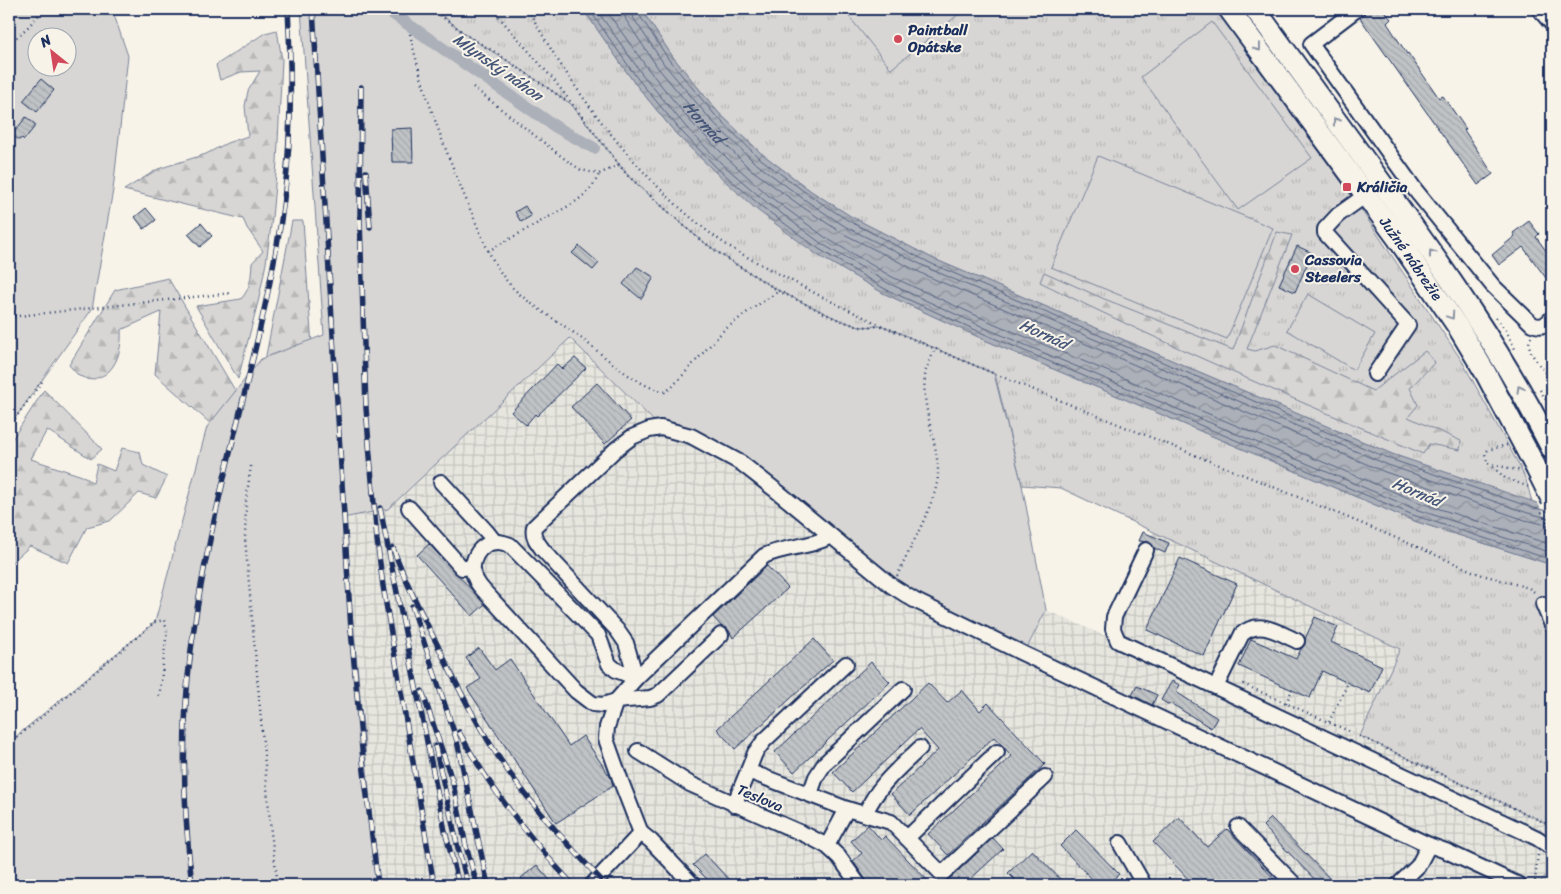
<svg xmlns="http://www.w3.org/2000/svg" width="1561" height="894" font-family="Sriracha,sans-serif">
  <style>
    .industrial { fill: url(#industrial-grid) }
    .grass { fill: url(#grass-tufts); stroke: #798299 }
    .forest { fill: url(#forest-firs); stroke: #798299 }
    .garden { fill: #d7d6d4; stroke: #798299; fill-rule: evenodd }
    .water { fill: url(#water-waves); stroke: #727c95 }
    .pier { fill: #f7f3e8 }
    .lines { fill: none; stroke-linecap: round; stroke-linejoin: round }
    .shore { stroke: #556382; stroke-width: 1 }
    .canal { stroke: #acb0b9; stroke-width: 12 }
    .building { fill: url(#building-back-hatch); stroke: #1b2f5e }
    .minor-casing { stroke: #1b2f5e; stroke-width: 18 }
    .highway-casing { stroke: #1b2f5e; stroke-width: 24 }
    .path { stroke: #1b2f5e; stroke-width: 2.5; stroke-dasharray: 1 4; stroke-linecap: butt }
    .minor { stroke: #f7f3e8; stroke-width: 14 }
    .highway { stroke: #f7f3e8; stroke-width: 20 }
    .rail-casing { stroke: #1b2f5e; stroke-width: 5.5 }
    .rail { stroke: #f7f3e8; stroke-width: 4; stroke-dasharray: 11; stroke-linecap: butt }
    .highway-bridge-casing { stroke: #1b2f5e; stroke-width: 24; stroke-linecap: butt }
    .path-bridge { stroke: #1b2f5e; stroke-width: 2.5; stroke-dasharray: 1 4; stroke-linecap: butt }
    .highway-bridge { stroke: #f7f3e8; stroke-width: 20 }
    .oneway { stroke: #8991a3 }
    .poi-dot { fill: #d1495b; stroke: #f7f3e8; stroke-width: 2 }
    .labels { text-anchor: middle; dominant-baseline: central; stroke-width: 4; stroke-linejoin: round; paint-order: stroke }
    .poi-label { font-size: 15px; font-weight: bold; fill: #1b2f5e; stroke: #f7f3e8; text-anchor: start }
    .street-label { font-size: 15px; fill: #1b2f5e; stroke: #f7f3e8 }
    .water-label { font-size: 16px; font-style: italic; fill: #465679; stroke: #f7f3e8 }
  </style>
  <defs>
    <pattern id="industrial-grid" width="8" height="8" patternUnits="userSpaceOnUse" patternTransform="scale(1.25)"><rect width="8" height="8" fill="#e6e5de"/><path d="M0 4h8M4 0v8" fill="none" stroke="#c5c5c1"/></pattern>
    <pattern id="grass-tufts" width="24" height="20" patternUnits="userSpaceOnUse" patternTransform="scale(1.25)"><rect width="24" height="20" fill="#d7d6d4"/><path d="M3 7l-1-3M5 7V3M7 7l1-3M15 17l-1-3M17 17v-4M19 17l1-3" fill="none" stroke="#b8b8b8"/></pattern>
    <pattern id="forest-firs" width="22" height="20" patternUnits="userSpaceOnUse" patternTransform="scale(1.25)"><rect width="22" height="20" fill="#d7d6d4"/><path d="M5 1l3.5 6h-7zM16 11l3.5 6h-7z" fill="#b8b8b8"/></pattern>
    <pattern id="water-waves" width="16" height="10" patternUnits="userSpaceOnUse" patternTransform="scale(1.25)"><rect width="16" height="10" fill="#acb0b9"/><path d="M0 5q4-4 8 0t8 0" fill="none" stroke="#8b909a"/></pattern>
    <pattern id="building-back-hatch" width="6" height="6" patternUnits="userSpaceOnUse" patternTransform="scale(1.25)"><rect width="6" height="6" fill="#c0c3c5"/><path d="M-1 5l2 2M0 0l6 6M5-1l2 2" fill="none" stroke="#a4a8ac"/></pattern>
  </defs>
  <rect width="100%" height="100%" fill="#f7f3e8"/>
  <filter id="ink" filterUnits="userSpaceOnUse"><feTurbulence type="fractalNoise" baseFrequency=".02" numOctaves="2"/><feDisplacementMap in="SourceGraphic" scale="10" xChannelSelector="R" yChannelSelector="G"/><feConvolveMatrix kernelMatrix="1 2 1 2 8 2 1 2 1" color-interpolation-filters="sRGB"/></filter>
  <g filter="url(#ink)">
    <path class="industrial" d="M570,338L661,428L691,436L1025,654L1046,610L1117,641L1114,617L1153,532L1400,649L1361,737L1552,826V869L1537,885H378L343,518L388,509Z"/>
    <g class="grass">
      <path d="M434,9H583L633,81L677,135L714,171L816,254L883,293L987,341L1411,520L1552,565V826L1360,736L1400,649L1061,488L1022,485L995,374L883,326L859,327L837,319L779,291L729,260L699,239L629,177L571,104L469,37Z"/>
      <path d="M641,9H1216L1356,202L1462,361L1520,467L1526,480L1532,502L1392,454L934,259L852,217L811,191L761,153L718,112L673,57Z"/>
      <path d="M1552,869V885H1537Z"/>
    </g>
    <g class="forest">
      <path d="M277,30L282,60L277,162L272,218L266,263L259,298L238,379L196,306L241,299C251,288 251,277 252,263L263,251L247,228L243,219L124,190L158,169L206,154L227,143L248,136L245,106L248,91L260,71L241,72L220,80L216,65L265,33Z"/>
      <path d="M292,221H303L321,472L251,433Z"/>
      <path d="M1277,232L1292,235L1247,349L1255,351L1275,345L1373,391L1425,351L1435,362L1410,388L1418,405L1408,417L1461,441L1460,450L1429,444L1423,454C1294,399 1165,345 1040,282L1044,272L1102,298L1233,350Z"/>
      <path d="M168,278L236,392L212,425L155,374L161,312L121,330C122,344 119,361 109,371C105,376 96,378 91,380L79,376L69,365L115,290Z"/>
      <path d="M44,390L102,449L91,459L47,430L31,459L85,477L93,483L97,464L114,471L122,448L140,452L143,465L167,477L156,498L139,493L110,521L87,527L68,563L30,546L9,565V444Z"/>
    </g>
    <g class="garden">
      <path d="M9,9H112L128,56L113,190L92,309L9,427ZM38,38H68V68H38Z"/>
      <path d="M301,9H434L469,37L522,70L571,104L629,177L699,239L729,260L779,291L837,319L859,327L883,326L994,374L1022,485L1046,610L1024,654L914,600L741,463L661,428L570,338L388,509L343,518L378,885H9V742L155,622L207,427L261,359L324,335Z"/>
      <path d="M843,9H965L891,69Z"/>
      <path d="M1212,22L1312,158L1238,210L1141,77Z"/>
      <path d="M1098,156L1273,228L1227,339L1051,267Z"/>
      <path d="M1308,294L1375,334L1354,370L1287,330Z"/>
    </g>
    <path class="water" d="M583,9H641L673,57L718,112L761,153L811,191L852,217L934,259L1392,454L1552,508V565L1411,520L987,341L883,293L816,254L757,210L714,171L677,135L633,81Z"/>
    <path class="pier" d="M1537,501L1552,505V533Z"/>
    <g class="lines">
      <g class="shore">
        <path d="M589,9L637,78L681,131L717,168L761,206L819,249L885,289L989,336L1413,515L1552,560"/>
        <path d="M596,9L642,74L686,127L721,163L765,201L822,244L888,283L992,331L1415,509L1552,553"/>
        <path d="M605,9L648,69L691,122L727,158L769,196L826,238L892,277L995,324L1418,502L1552,545"/>
        <path id="s1" d="M623,9L626,20L658,68L705,124L749,168L801,206L842,233L927,276L1385,472L1525,520L1552,526"/>
        <path d="M631,9L634,19L664,64L711,120L754,162L805,200L846,227L930,269L1388,465L1528,513L1552,519"/>
        <path d="M637,9L640,16L669,60L715,115L758,157L809,195L849,221L932,264L1390,459L1530,507L1552,512"/>
      </g>
      <path class="canal" d="M386,9L556,127L594,148"/>
    </g>
    <g class="building">
      <path d="M1368,9H1383L1391,19L1387,23L1407,54L1408,53L1439,98L1443,96L1466,129L1464,130L1493,174L1478,185L1360,18Z"/>
      <path d="M41,79L54,90L37,112L23,101Z"/>
      <path d="M26,117L36,125L24,140L22,138L19,140L12,135Z"/>
      <path d="M412,128L413,162H392L391,129Z"/>
      <path d="M525,206L531,216L521,222L515,212Z"/>
      <path d="M146,208L156,220L144,229L135,217Z"/>
      <path d="M1529,221L1539,234L1536,237L1552,259V286L1523,247L1499,265L1492,255L1515,236L1513,233Z"/>
      <path d="M201,223L212,236L200,247L188,234Z"/>
      <path d="M579,246L599,263L593,270L572,253Z"/>
      <path d="M1297,246L1312,253L1295,292L1279,285Z"/>
      <path d="M637,267L654,277L642,298H640L623,284Z"/>
      <path d="M575,358L586,368L537,416L535,414L526,425L511,412L557,364L562,369Z"/>
      <path d="M597,383L631,420L605,444L571,407Z"/>
      <path d="M1143,532L1169,543L1165,553L1154,548L1149,542L1139,541Z"/>
      <path d="M429,544L485,604L472,616L417,555Z"/>
      <path d="M1180,558L1237,584L1204,656L1147,630Z"/>
      <path d="M767,566L788,588L733,638L728,629L722,627L713,617Z"/>
      <path d="M1315,617L1338,627L1331,642L1382,666L1370,693L1322,671L1310,698L1239,666L1251,639L1296,659L1301,649L1305,644V639Z"/>
      <path d="M814,639L833,660L735,749L717,729Z"/>
      <path d="M479,648L495,670L510,659L569,746L583,736L611,778L613,786L556,823L467,688L481,679L466,658Z"/>
      <path d="M871,662L890,682L794,772L775,752Z"/>
      <path d="M1172,681L1180,685L1176,692L1217,718L1211,728L1170,703L1169,705L1161,700Z"/>
      <path d="M928,683L947,703L962,690L980,711L988,703L1045,764L948,855L928,834L1012,756L994,737L910,815L891,794L938,750L919,729L852,792L833,772Z"/>
      <path d="M1137,686L1157,695L1152,705L1132,695Z"/>
      <path d="M1179,817L1207,847L1227,829L1280,885H1194L1153,842Z"/>
      <path d="M1271,818L1336,885H1320L1263,826Z"/>
      <path d="M868,825L881,840L885,836L932,885H868L866,880L853,861L862,853L851,841Z"/>
      <path d="M1076,830L1119,874L1107,885H1098L1060,846Z"/>
      <path d="M993,838L1003,849L964,885H943Z"/>
      <path d="M1032,850L1066,885H1020L1008,873Z"/>
      <path d="M705,854L734,885H713L693,865Z"/>
      <path d="M537,865L554,885H527L521,878Z"/>
    </g>
    <g class="lines">
      <g class="minor-casing">
        <g id="minor">
          <path d="M1357,9L1311,44L1416,191L1493,286L1532,324C1542,328 1545,325 1552,318"/>
          <path d="M1539,9L1552,24"/>
          <path d="M1366,195L1338,215L1325,229V233L1408,325L1375,374"/>
          <path d="M441,482L487,532L495,542"/>
          <path d="M409,508L462,568L472,567"/>
          <path d="M1146,550L1114,617L1113,629L1118,641L1537,838L1552,848"/>
          <path d="M1543,604L1552,625"/>
          <path d="M721,635L658,695L650,698L616,701L603,705L593,704L576,691L486,593C482,589 478,584 476,580C467,563 479,542 498,542C502,542 507,544 510,545L598,635L609,664L616,670L636,678L764,556C785,546 810,548 831,536"/>
          <path d="M846,664L764,741L755,753L748,771L847,809"/>
          <path d="M1216,687L1242,634C1260,619 1279,633 1297,641"/>
          <path d="M638,751L690,784L808,836L827,846L839,857L859,885"/>
          <path d="M810,794L816,777L825,763L903,689"/>
          <path d="M734,805L748,771"/>
          <path d="M865,814C878,785 898,769 920,748"/>
          <path d="M1238,827L1295,885"/>
          <path d="M907,838L997,752"/>
          <path d="M1120,843L1144,885"/>
          <path d="M827,846L847,809L891,822L942,874L1045,777"/>
          <path d="M592,885L641,833"/>
          <path d="M693,885L651,841L641,833L622,784L606,739L607,727L616,701L636,678L626,643L617,630L543,550C537,542 532,537 534,527L616,449L632,437L649,430L661,428L691,436L741,463L778,492L892,586L914,600L1024,654L1429,845L1446,851L1519,885"/>
          <path d="M1398,885L1418,866L1429,845"/>
        </g>
      </g>
      <g class="highway-casing">
        <g id="highway">
          <path id="s2" d="M1229,9L1398,239L1458,327L1485,372L1535,466"/>
          <path d="M1255,9C1297,66 1338,124 1380,181C1443,267 1504,354 1552,449"/>
        </g>
      </g>
      <g class="path">
        <path d="M432,9L469,37L495,52L568,102"/>
        <path d="M492,9L553,79L627,175L699,239L729,260L779,291L834,318L859,327L882,326"/>
        <path d="M528,9C570,88 638,178 710,233C732,250 758,263 783,276C855,316 930,347 1005,378C1163,443 1323,505 1479,574L1529,588L1537,594"/>
        <path d="M410,34C424,97 445,149 470,209C482,236 492,266 513,288C533,308 564,324 586,342C612,362 633,384 665,392L672,387L723,331L750,310L779,291"/>
        <path d="M9,44L27,28L44,9"/>
        <path d="M473,87L566,160L581,170L599,174L619,165"/>
        <path d="M488,251L572,204C584,196 593,188 599,174"/>
        <path d="M9,317L231,293"/>
        <path d="M1496,318L1506,330L1515,349"/>
        <path d="M1531,337C1523,351 1544,369 1552,380"/>
        <path d="M1540,390L1552,410"/>
        <path d="M9,427L43,380"/>
        <path d="M1507,445L1488,450L1485,454L1487,463L1521,471"/>
        <path d="M251,466L246,501L245,538L271,833L278,885"/>
        <path d="M1493,467L1505,478L1529,487"/>
        <path d="M897,576C908,552 939,496 938,473C938,439 919,405 926,370C928,363 932,356 935,349"/>
        <path d="M1243,684L1353,733"/>
        <path d="M1286,703L1292,690"/>
        <path d="M1329,722L1348,683"/>
        <path d="M1359,736L1552,826"/>
        <path d="M9,744L155,622L164,620L167,631L159,698"/>
        <path d="M1532,885L1535,881L1538,854"/>
      </g>
      <use href="#minor" class="minor"/>
      <use href="#highway" class="highway"/>
      <g class="rail-casing">
        <g id="rail">
          <path d="M313,9L351,630L364,771L378,885"/>
          <path d="M361,87L360,219L366,408L377,540L383,586L434,885"/>
          <path d="M366,172L370,227"/>
          <path d="M380,508L445,831L459,885"/>
          <path d="M393,548C405,581 421,613 437,644C460,692 484,739 516,782C544,819 575,852 606,885"/>
          <path d="M412,606L457,741L488,885"/>
          <path d="M422,691L453,783L466,846L477,885"/>
          <path d="M459,732C490,789 529,838 573,885"/>
          <path d="M435,746L458,848L468,885"/>
          <path d="M192,885C183,807 181,728 191,650C209,506 257,369 280,227C292,154 292,82 288,9"/>
        </g>
      </g>
      <use href="#rail" class="rail"/>
      <g class="highway-bridge-casing">
        <path id="highway-bridge" d="M1535,466L1552,500"/>
      </g>
      <path class="path-bridge" d="M1542,512L1552,533"/>
      <use href="#highway-bridge" class="highway-bridge"/>
    </g>
    <defs><path id="oneway-chevron" d="M-2-3.5L2.5 0L-2 3.5" fill="none" stroke-width="1.6" stroke-linecap="round" stroke-linejoin="round" transform="scale(1.25)"/></defs>
    <g class="oneway">
      <use href="#oneway-chevron" transform="translate(1258 48) rotate(53)"/>
      <use href="#oneway-chevron" transform="translate(1336 121) rotate(-126)"/>
      <use href="#oneway-chevron" transform="translate(1432 253) rotate(-126)"/>
      <use href="#oneway-chevron" transform="translate(1451 316) rotate(56)"/>
      <use href="#oneway-chevron" transform="translate(1520 389) rotate(-119)"/>
    </g>
  </g>
  <g class="poi-dot">
    <circle cx="898" cy="39" r="5"/>
    <rect x="1342" y="182" width="10" height="10" rx="2.5"/>
    <circle cx="1295" cy="269" r="5"/>
  </g>
  <g class="labels">
    <g class="poi-label">
      <text x="908" y="30">Paintball<tspan x="908" dy="17">Opátske</tspan></text>
      <text x="1357" y="187">Králičia</text>
      <text x="1305" y="260">Cassovia<tspan x="1305" dy="17">Steelers</tspan></text>
    </g>
    <g class="street-label">
      <text stroke="none"><textPath href="#s2" startOffset="309">Južné nábrežie</textPath></text>
      <text transform="translate(760 798) rotate(23)">Teslova</text>
    </g>
    <g class="water-label">
      <text transform="translate(498 67) rotate(35)">Mlynský náhon</text>
      <text stroke="none"><textPath href="#s1" startOffset="140">Hornád</textPath></text>
      <text transform="translate(1044 334) rotate(25)">Hornád</text>
      <text transform="translate(1417 492) rotate(23)">Hornád</text>
    </g>
  </g>
  <rect width="1561" height="894" fill="none" stroke="#f7f3e8" stroke-width="30"/>
  <rect x="15" y="15" width="1531" height="864" fill="none" stroke="#1b2f5e" stroke-width="2" filter="url(#ink)"/>
  <g transform="translate(52 52) rotate(330)"><circle r="24" fill="#f7f3e8" stroke="#9fa5b1"/>
  <path d="M0-4L9 19L0 12L-9 19Z" fill="#d1495b"/>
  <text y="-8" font-size="14" font-weight="bold" text-anchor="middle" fill="#1b2f5e">N</text>
  </g>
</svg>
